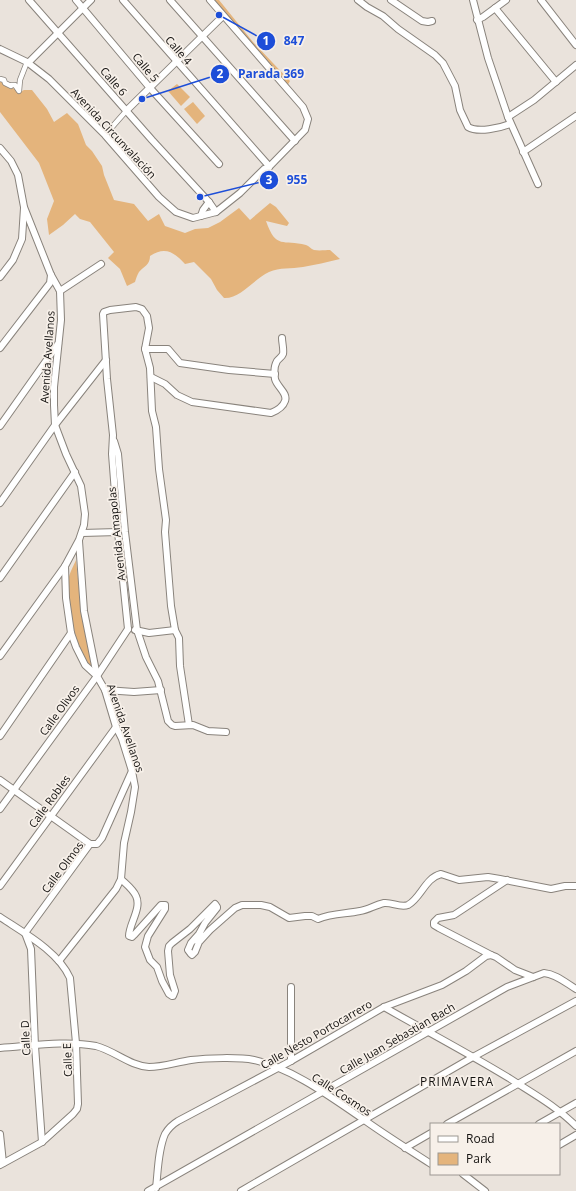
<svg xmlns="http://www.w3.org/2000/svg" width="576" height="1191" font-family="'Open Sans',sans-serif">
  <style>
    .green { fill: #e4b47c }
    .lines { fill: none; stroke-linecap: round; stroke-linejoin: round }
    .pedestrian-casing { stroke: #89837c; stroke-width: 6 }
    .minor-casing { stroke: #89837c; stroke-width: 8 }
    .pedestrian { stroke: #fff; stroke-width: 4.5 }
    .minor { stroke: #fff; stroke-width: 6 }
    .labels { text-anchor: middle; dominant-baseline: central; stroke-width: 3.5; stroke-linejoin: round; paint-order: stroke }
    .street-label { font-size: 11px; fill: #13110f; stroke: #f7f0e9 }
    .neighbourhood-label { font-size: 12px; letter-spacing: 1px; fill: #13110f; stroke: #f7f0e9 }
    .leader { fill: none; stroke: #1d4ed8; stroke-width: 1.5 }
    .callout-dot { fill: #1d4ed8; stroke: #f7f0e9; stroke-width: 1.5 }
    .mark-label { font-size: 12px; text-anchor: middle; font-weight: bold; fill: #fff }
    .callout-label { font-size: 12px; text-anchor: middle; font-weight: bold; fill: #1d4ed8; stroke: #f7f0e9; stroke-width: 3.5; stroke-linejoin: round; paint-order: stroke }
  </style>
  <rect width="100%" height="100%" fill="#eae3dc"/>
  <g class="green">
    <path d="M212,0H219L253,42L290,81L287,86Z"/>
    <path d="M0,81L20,92L24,90H32L47,109L54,122L67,113L78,124L86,145L92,151L102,166L104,175L114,200L134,204L148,221L159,214L165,226L185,233L195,229L208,228L220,222L239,208L250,220L270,203L276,207L289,223L287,226L266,221C276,250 283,239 306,245C309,246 311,249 314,250C319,251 326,250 330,250L340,259C327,262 315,265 303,267C291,269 280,267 269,272C254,279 240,299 224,298L217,290L211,279L194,262L185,264C174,252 165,246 150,256C150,265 144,266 139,272C137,275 136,279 135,282L127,286L120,269L108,258L114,252L90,222L80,219L75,214L63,225L49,235L47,219L54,201L39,163L0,112Z"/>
    <path d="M177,84L190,97L181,106L168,91Z"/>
    <path d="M193,102L205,116L197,124L184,109Z"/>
    <path d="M76,560L82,616L92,667C75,653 66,599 69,577C70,572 74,565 76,560Z"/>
  </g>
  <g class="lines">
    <g class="pedestrian-casing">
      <g id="pedestrian">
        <path d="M0,79L4,80L5,83L11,86V85H15L19,91L20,80L27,62"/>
        <path d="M105,135L127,110"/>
      </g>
    </g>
    <g class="minor-casing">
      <g id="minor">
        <path d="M29,0L152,140L209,202L216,212"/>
        <path d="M76,0L150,88L219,164"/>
        <path d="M123,0L269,166"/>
        <path d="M170,0L295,141"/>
        <path d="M210,0L303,107L308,119L305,130L269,167L267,170"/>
        <path d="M358,0L367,7L383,16L398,29L435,55L443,63L455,86L460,110L468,127C478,133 500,128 510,124"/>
        <path d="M391,0L422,21L428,22L432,21"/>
        <path d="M473,0L488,58L508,117L538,184"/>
        <path d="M541,0L576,45"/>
        <path d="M495,8L556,82"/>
        <path d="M477,20L483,17L506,0"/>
        <path d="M0,49L27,62L49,79L105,135L159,197L176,212L193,218L216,212L240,193L264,169L269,167"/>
        <path d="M28,63L91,0"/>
        <path d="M127,110L223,16"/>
        <path d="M508,117L534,100L576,65"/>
        <path d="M0,148L11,161L18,175L24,207L51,275L60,291L61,320L54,387V405L55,425L66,454L81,486L85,514L84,525L79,540L65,566L66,598L71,633L76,647L85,665L97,676L105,690L116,727L122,739L132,771L135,787L131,812L124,843L121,879C126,884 133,889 136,896C142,908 129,924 129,936L132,937L134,935L161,905H165V909L148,936L145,947L150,960L157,967L162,981L169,994L172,996H173L175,991L170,975L168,951L169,946L172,943L190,929L215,904L217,907V908L205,923L199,934L191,943L188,950L191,954L192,955L195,952L199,942L210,930L235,908L242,905H261L270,907L289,918L305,916H312L318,919C332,913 346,914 360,911C368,910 375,905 384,903C392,902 400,908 408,905C421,898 425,878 441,874L459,880L488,877L500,879L551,889L565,886H576"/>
        <path d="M523,152L576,116"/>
        <path d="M201,216L203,210L209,202"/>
        <path d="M0,277L13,260L22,239L24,208"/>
        <path d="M60,291L101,264"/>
        <path d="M0,348L50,283L51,275"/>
        <path d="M145,349H168L180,363L229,370L275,374"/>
        <path d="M151,377L165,384L177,395L192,402L271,413C276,411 283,407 285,401C288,393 277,387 275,379C274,373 274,366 277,361C279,358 282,357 283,354C284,349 282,343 282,338"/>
        <path d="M0,426L58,344"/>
        <path d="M114,441L118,454L125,532L137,630L146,657L158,681L168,721L172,725L175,726L193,725L208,731L226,732"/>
        <path d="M0,503L55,425L106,360"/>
        <path d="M82,533L118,532"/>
        <path d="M79,541L84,611L97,676"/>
        <path d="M0,578L75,472"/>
        <path d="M128,629L118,532L112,454L113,435L107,379L103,314L104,312L110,310L136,307L142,309L147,316L149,328L145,349L150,368L152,411L156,427L159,469L166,520L165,532L171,606L175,630L179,638L180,666L189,725"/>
        <path d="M135,630L149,633L175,630"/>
        <path d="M0,656L65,566"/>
        <path d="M105,690L134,692L161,690"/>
        <path d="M0,736L71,633"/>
        <path d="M0,780L90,844"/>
        <path d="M0,809L97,676L128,629"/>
        <path d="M90,844H97L102,838L132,771"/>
        <path d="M0,886L116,727"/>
        <path d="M0,917C24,933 58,951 70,978L76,1043L78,1104L77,1109L73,1114L42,1142L0,1165"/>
        <path d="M25,933L31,949L35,1046L42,1142"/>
        <path d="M25,933L90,844"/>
        <path d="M491,955L439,928L434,925V922L438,918L454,915L507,880"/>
        <path d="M59,961L116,889L121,879"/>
        <path d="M291,987V1061"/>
        <path d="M384,1007C426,1031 468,1053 509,1078C532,1093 556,1106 576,1126"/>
        <path d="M0,1048C31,1046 66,1040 96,1046C115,1051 130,1066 149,1067C163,1067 177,1062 191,1060C207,1058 239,1057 254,1060C292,1068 332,1098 363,1119C385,1135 408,1149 431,1164"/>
        <path d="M447,1124L576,1051"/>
        <path d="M539,1124L576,1103"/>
        <path d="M0,1134L3,1163"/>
        <path d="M559,1145L576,1135"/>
        <path d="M405,1148L431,1133"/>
        <path d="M463,1174L485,1191"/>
        <path d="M156,1188C158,1171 158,1150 165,1134C168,1129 173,1124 178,1121L291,1061L384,1007L442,985L466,971L486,956L491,955L496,957L515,970L533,977"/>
        <path d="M148,1191L507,987L544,973C556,974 566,983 576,989"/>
        <path d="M241,1191L473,1057L576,1001"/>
      </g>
    </g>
    <use href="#pedestrian" class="pedestrian"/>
    <use href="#minor" class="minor"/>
  </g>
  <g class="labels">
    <g class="street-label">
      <text transform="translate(179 50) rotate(49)">Calle 4</text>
      <text transform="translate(146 67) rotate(50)">Calle 5</text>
      <text transform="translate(114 81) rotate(49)">Calle 6</text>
      <text transform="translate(114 133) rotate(47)">Avenida Circunvalación</text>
      <text transform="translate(47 357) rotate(-86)">Avenida Avellanos</text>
      <text transform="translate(116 534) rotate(-96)">Avenida Amapolas</text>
      <text transform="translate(59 710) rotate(-54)">Calle Olivos</text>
      <text transform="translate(126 728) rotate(71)">Avenida Avellanos</text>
      <text transform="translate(49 801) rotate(-54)">Calle Robles</text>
      <text transform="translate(62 867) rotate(-53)">Calle Olmos</text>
      <text transform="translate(316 1034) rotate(-30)">Calle Nesto Portocarrero</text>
      <text transform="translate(25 1038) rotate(-93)">Calle D</text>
      <text transform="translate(397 1038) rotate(-30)">Calle Juan Sebastian Bach</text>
      <text transform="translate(67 1060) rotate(-92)">Calle E</text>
      <text transform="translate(342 1094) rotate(33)">Calle Cosmos</text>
    </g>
    <g class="neighbourhood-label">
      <text x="457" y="1081">PRIMAVERA</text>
    </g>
  </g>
  <path class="leader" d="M219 15L266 41M142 99L220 74M200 197L269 180"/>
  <g class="callout-dot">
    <circle cx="219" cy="15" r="4"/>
    <circle cx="142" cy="99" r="4"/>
    <circle cx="200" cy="197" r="4"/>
    <circle cx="266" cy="41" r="10"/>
    <circle cx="220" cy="74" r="10"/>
    <circle cx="269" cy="180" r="10"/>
  </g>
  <g class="mark-label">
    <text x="266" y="45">1</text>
    <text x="220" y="78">2</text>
    <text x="269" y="184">3</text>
  </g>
  <g class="callout-label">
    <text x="294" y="45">847</text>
    <text x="271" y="78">Parada 369</text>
    <text x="297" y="184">955</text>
  </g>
  <rect x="430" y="1123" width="130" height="52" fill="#f7f0e9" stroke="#9c9792"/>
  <rect x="438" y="1136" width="20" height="6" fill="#ffffff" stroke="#9c9792"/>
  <text x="466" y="1143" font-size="12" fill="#13110f">Road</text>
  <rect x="438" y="1153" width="20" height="12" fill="#e4b47c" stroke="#9c9792"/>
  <text x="466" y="1163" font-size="12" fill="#13110f">Park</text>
</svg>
